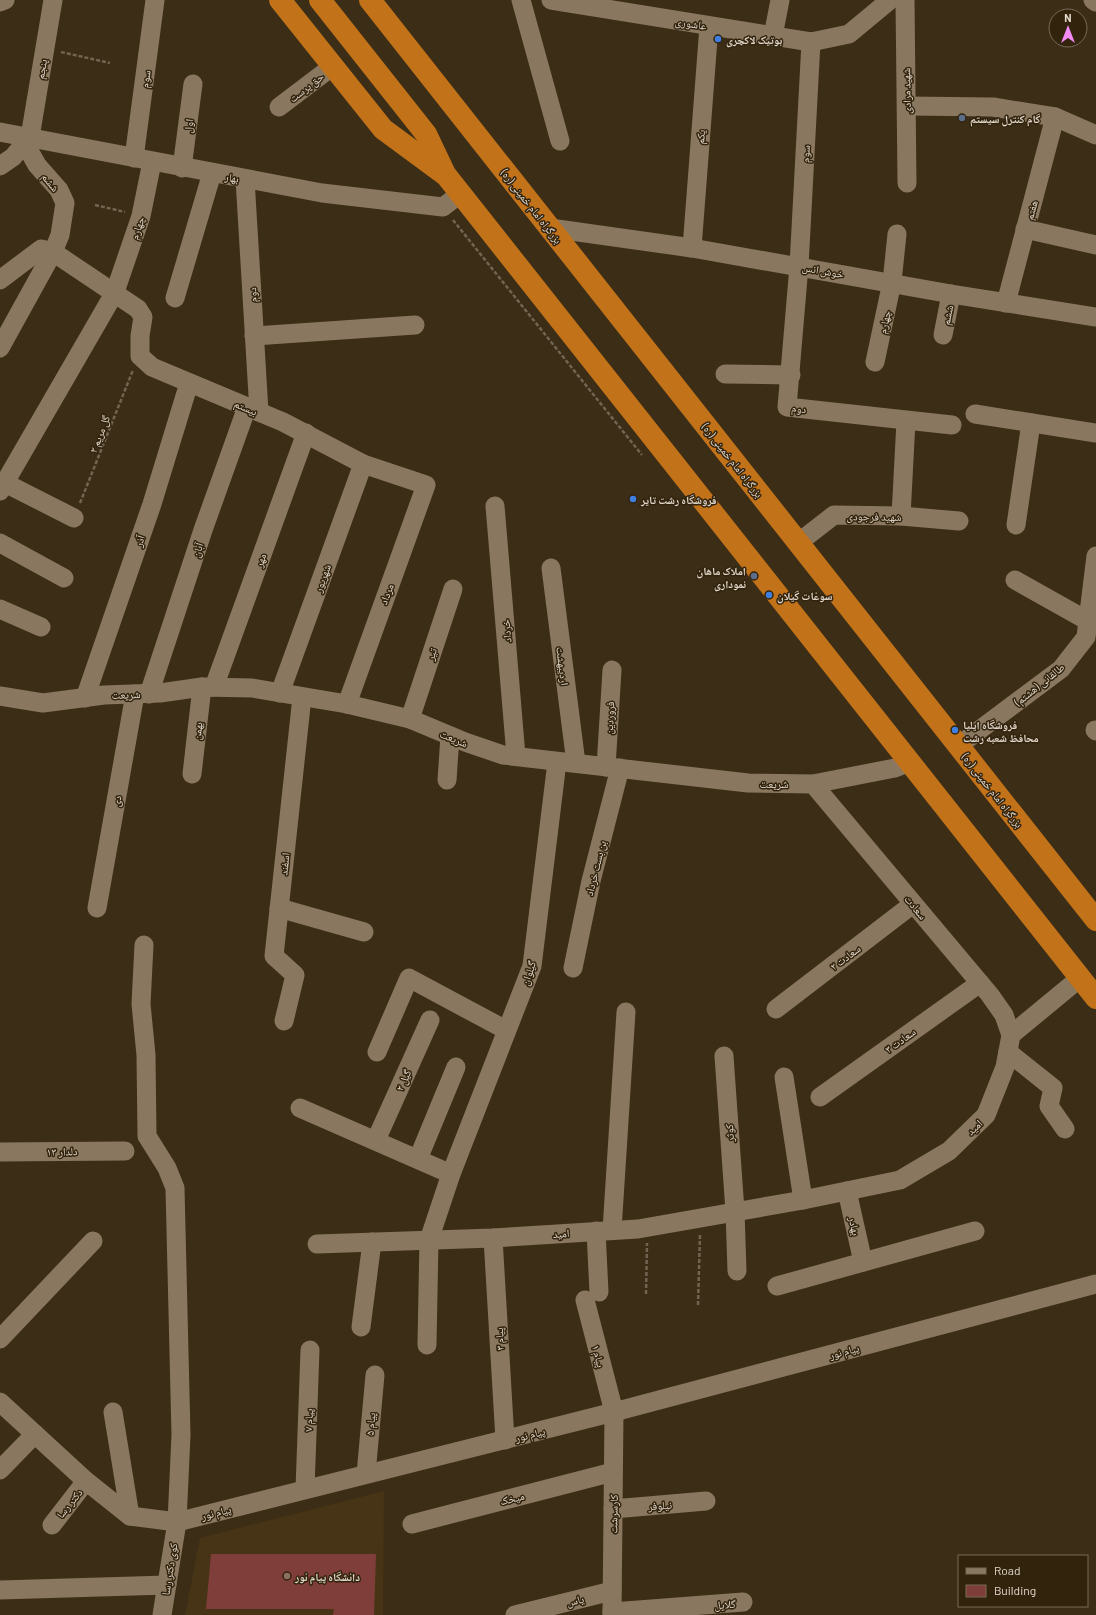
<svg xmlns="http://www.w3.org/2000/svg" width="1096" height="1615" font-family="Barlow,'Noto Naskh Arabic',sans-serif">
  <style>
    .built { fill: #473416 }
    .building { fill: #7f3e39 }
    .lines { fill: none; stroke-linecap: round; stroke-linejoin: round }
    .path { stroke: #716451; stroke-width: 2.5; stroke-dasharray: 4 2; stroke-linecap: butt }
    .minor { stroke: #89785f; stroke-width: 19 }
    .highway { stroke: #c27218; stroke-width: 22 }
    .shop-dot { fill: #3f7fe0; stroke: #32230d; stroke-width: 1.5 }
    .service-dot { fill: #5c6f8a; stroke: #32230d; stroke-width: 1.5 }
    .education-dot { fill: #8d6e63; stroke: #32230d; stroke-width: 1.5 }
    .labels { text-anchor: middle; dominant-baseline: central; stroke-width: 3; stroke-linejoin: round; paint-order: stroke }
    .street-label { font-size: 11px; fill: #e1d7ca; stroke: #32230d }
    .poi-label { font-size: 11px; font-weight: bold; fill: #e1d7ca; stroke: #32230d; text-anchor: start }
  </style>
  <rect width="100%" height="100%" fill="#3c2d17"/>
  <path class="built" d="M384,1491L383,1615H185L200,1538Z"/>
  <path class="building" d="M211,1554H376L374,1615H333L334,1609H206Z"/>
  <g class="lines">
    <g class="path">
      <path d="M61,52L110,63"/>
      <path d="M95,205L125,212"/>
      <path d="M453,220L642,455"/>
      <path d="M80,503L133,370"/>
      <path d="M646,1294L647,1243"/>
      <path d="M698,1305L700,1234"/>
    </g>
    <g class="minor">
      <path d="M521,0L560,141"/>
      <path d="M551,0L811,42L849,34L890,0"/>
      <path d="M905,0L907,183"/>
      <path d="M1093,0L1096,2"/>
      <path d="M0,2L5,0"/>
      <path d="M773,36L780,0"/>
      <path d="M811,42L799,266L787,407L952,425"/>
      <path d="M907,106L993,107L1055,117L1096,135"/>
      <path d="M279,107L333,66"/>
      <path d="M0,132L322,193L443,207L460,194"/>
      <path d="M134,158L155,0"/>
      <path d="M0,166L13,157L29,138"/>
      <path d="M182,168L193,84"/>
      <path d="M245,179L259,412"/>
      <path d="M550,228L692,248L951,294L1096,317"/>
      <path d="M1025,229L1096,245"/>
      <path d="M692,248L709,26"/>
      <path d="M0,280L41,249L53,252L138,309L143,317L140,336V356L152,367L283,422L363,464L426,485L347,704"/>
      <path d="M175,298L212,173"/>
      <path d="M1006,303L1055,117"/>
      <path d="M943,335L951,294"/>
      <path d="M254,336L415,325"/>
      <path d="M0,348L53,252L60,235L65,203L59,190L37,165L28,149L53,0"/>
      <path d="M875,362L892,282L897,234"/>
      <path d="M725,374L791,375"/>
      <path d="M975,414L1096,433"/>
      <path d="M5,483L74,518"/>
      <path d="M0,491L115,292L141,216L152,162"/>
      <path d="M495,506L516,756"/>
      <path d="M901,516L906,421"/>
      <path d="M1016,525L1031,423"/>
      <path d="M0,543L64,578"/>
      <path d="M798,543L834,515L901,516L959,521"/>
      <path d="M551,568L576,763"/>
      <path d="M1015,580L1088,621"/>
      <path d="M0,609L41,627"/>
      <path d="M214,687L306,433"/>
      <path d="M280,693L363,464"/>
      <path d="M149,694L203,530L247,407"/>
      <path d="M0,696L43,703L104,695L160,693L202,687L252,688L347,704L410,719L465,742L503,755L748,783L813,784L895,768L910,762"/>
      <path d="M85,698L152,504L189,383"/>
      <path d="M410,719L453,589"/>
      <path d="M1095,730L1096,731"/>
      <path d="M958,746L1061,669L1086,637L1096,556"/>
      <path d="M606,767L612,670"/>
      <path d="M192,774L202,687"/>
      <path d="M447,780L450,736"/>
      <path d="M813,784L990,995L1004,1015L1011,1035"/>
      <path d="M97,908L135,694"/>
      <path d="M279,908L364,932"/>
      <path d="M144,945L141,1004L146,1055L147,1136L167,1168L175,1188L181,1435L177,1522L162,1615"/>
      <path d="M573,968L591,881L620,768"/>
      <path d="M776,1009L913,904"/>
      <path d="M284,1021L295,975L274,956L302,697"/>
      <path d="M377,1052L409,978L506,1030"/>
      <path d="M1008,1052L1053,1088L1049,1106L1065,1129"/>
      <path d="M724,1056L735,1211L737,1271"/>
      <path d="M784,1077L803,1200"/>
      <path d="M820,1097L980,983"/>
      <path d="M300,1108L451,1174"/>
      <path d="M376,1140L430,1020"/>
      <path d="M0,1152L125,1151"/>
      <path d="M418,1159L456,1067"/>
      <path d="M847,1191L863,1262"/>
      <path d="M612,1230L626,1012"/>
      <path d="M596,1231L599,1292"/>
      <path d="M493,1238L505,1440"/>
      <path d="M317,1244L493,1238L638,1229L803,1200L900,1180L949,1151L986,1115L1005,1067L1011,1035L1080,978"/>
      <path d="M777,1286L975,1231"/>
      <path d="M585,1300L614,1412L612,1615"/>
      <path d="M361,1327L372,1242"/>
      <path d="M0,1339L93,1241"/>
      <path d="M427,1345L429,1240L451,1174L532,966L557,762"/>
      <path d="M0,1402L86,1481L130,1516L177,1522L614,1412L1096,1284"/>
      <path d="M113,1412L130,1516"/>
      <path d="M0,1470L35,1434"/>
      <path d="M366,1474L375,1375"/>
      <path d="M305,1489L310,1350"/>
      <path d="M613,1509L706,1501"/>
      <path d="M412,1524L613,1472"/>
      <path d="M52,1525L86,1481"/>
      <path d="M0,1590L167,1585"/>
      <path d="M612,1612L743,1602"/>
      <path d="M515,1615L612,1591"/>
    </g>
    <g class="highway">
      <path d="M280,0L383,129L444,174"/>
      <path d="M320,0L426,134L445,174L1096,998"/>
      <path d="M370,0L1096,920"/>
    </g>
  </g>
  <g class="shop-dot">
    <circle cx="718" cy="39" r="4"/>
    <circle cx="633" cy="499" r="4"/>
    <circle cx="769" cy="595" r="4"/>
    <circle cx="955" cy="730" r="4"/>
  </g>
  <g class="service-dot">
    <circle cx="962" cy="118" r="4"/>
    <circle cx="754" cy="576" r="4"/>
  </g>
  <circle class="education-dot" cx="287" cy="1576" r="4"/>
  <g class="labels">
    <g class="street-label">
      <text transform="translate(691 23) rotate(9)">عاشوری</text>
      <text transform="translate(41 69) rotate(-80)">پنجم</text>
      <text transform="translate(145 79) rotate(-82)">سوم</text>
      <text transform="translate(306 87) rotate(-38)">حق پرست</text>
      <text transform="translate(906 91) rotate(-91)">شهید مرادی</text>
      <text transform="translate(188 126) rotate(-83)">اول</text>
      <text transform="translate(700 137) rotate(-86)">یکم</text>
      <text transform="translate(805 154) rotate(-87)">سوم</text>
      <text transform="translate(232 177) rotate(10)">بهار</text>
      <text transform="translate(51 182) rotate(51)">ششم</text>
      <text transform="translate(532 206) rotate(52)">بزرگراه امام خمینی (ره)</text>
      <text transform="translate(1031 210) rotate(-75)">هفتم</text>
      <text transform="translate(137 228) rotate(-72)">چهارم</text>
      <text transform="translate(823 270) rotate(10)">خوش انس</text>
      <text transform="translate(252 295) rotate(-94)">دوم</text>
      <text transform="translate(947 315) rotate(-79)">ششم</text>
      <text transform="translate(884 322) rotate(-78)">چهارم</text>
      <text transform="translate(246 407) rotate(23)">بیستم</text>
      <text transform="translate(799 408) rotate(8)">دوم</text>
      <text transform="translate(99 434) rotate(-69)">گل مریم ۲</text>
      <text transform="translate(733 460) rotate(52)">بزرگراه امام خمینی (ره)</text>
      <text transform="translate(874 516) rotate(1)">شهید فرجودی</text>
      <text transform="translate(139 541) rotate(-71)">آذر</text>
      <text transform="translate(197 550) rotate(-72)">آبان</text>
      <text transform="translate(260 560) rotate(-70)">مهر</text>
      <text transform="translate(322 578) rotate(-70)">شهریور</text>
      <text transform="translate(386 594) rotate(-70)">مرداد</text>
      <text transform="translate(506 631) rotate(-95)">خرداد</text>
      <text transform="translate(431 654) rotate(-72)">تیر</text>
      <text transform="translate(563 666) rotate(83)">اردیبهشت</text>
      <text transform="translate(1039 684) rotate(-39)">طالقانی (هشتم)</text>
      <text transform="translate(126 694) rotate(-2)">شریعت</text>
      <text transform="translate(609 718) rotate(-87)">فروردین</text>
      <text transform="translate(197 731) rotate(-84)">بهمن</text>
      <text transform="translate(454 738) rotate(22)">شریعت</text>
      <text x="774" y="783">شریعت</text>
      <text transform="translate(993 790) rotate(52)">بزرگراه امام خمینی (ره)</text>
      <text transform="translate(116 801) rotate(-80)">دی</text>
      <text transform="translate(284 864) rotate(-84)">اسفند</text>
      <text transform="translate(595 868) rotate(-76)">بن بست خرداد</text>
      <text transform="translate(916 907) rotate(50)">سعادت</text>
      <text transform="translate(845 957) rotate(-37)">سعادت ۲</text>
      <text transform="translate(528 973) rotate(-72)">گیلوان</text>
      <text transform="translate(900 1040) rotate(-36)">سعادت ۳</text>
      <text transform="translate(403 1080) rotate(-66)">گیل ۲</text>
      <text transform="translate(974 1127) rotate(-44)">امید</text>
      <text transform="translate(729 1133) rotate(-94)">کوثر</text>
      <text transform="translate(62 1151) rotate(-1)">دلدار ۱۳</text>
      <text transform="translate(855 1226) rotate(78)">بهادر</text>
      <text transform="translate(561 1233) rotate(-4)">امید</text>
      <text transform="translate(499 1339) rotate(-93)">پیام ۳</text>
      <text transform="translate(844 1351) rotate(-15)">پیام نور</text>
      <text transform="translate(599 1356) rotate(76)">پیام ۱</text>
      <text transform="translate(308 1420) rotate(-88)">پیام ۷</text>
      <text transform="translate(370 1424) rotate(-85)">پیام ۵</text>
      <text transform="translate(530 1434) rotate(-14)">پیام نور</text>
      <text transform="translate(512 1498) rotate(-14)">میخک</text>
      <text transform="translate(69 1503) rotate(-51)">دکتر رسا</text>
      <text transform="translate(660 1505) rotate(-4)">نیلوفر</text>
      <text transform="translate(216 1512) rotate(-14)">پیام نور</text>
      <text transform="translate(613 1514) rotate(-89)">کارسرشت</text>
      <text transform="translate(169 1569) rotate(-81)">کوی دکتر رسا</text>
      <text transform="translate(575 1600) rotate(-14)">یاس</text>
      <text transform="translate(725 1604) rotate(-4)">گلایل</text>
    </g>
    <g class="poi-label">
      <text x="726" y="39">بوتیک لاکچری</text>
      <text x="970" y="118">گام کنترل سیستم</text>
      <text x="641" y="499">فروشگاه رشت تاير</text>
      <text x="746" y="570" text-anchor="end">املاک ماهان<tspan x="746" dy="13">نموداری</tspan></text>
      <text x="777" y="595">سوغات گیلان</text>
      <text x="963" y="724">فروشگاه ایلیا<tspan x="963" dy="13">محافظ شعبه رشت</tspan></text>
      <text x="295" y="1576">دانشگاه پیام نور</text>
    </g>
  </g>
  <rect x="958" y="1555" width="130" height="52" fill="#32230d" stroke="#786b59"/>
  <rect x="966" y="1568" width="20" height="6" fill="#89785f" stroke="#786b59"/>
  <text x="994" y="1575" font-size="12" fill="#e1d7ca">Road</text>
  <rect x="966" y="1585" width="20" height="12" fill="#7f3e39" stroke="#786b59"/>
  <text x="994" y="1595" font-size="12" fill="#e1d7ca">Building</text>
  <g transform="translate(1068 28)"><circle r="19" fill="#32230d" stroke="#786b59"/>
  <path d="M0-3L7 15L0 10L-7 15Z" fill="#f18af4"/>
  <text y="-6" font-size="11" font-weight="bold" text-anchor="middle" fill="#e1d7ca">N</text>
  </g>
</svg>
